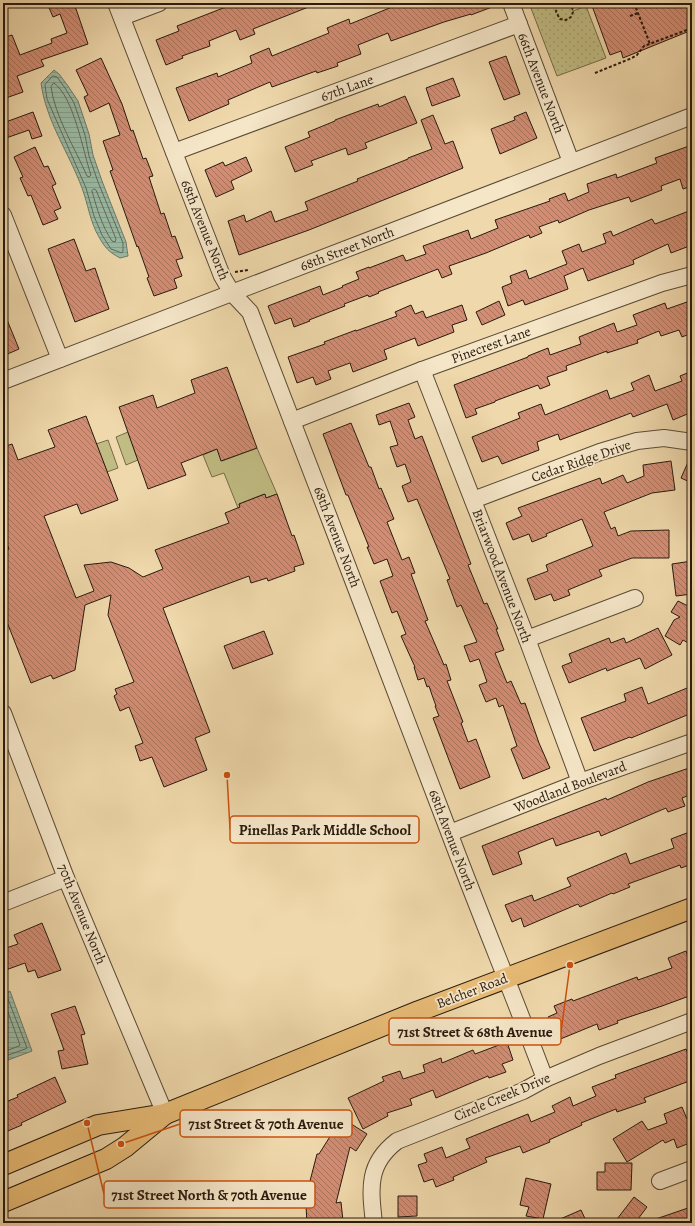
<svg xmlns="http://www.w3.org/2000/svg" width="695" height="1226" font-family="Alegreya,serif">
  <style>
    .grass { fill: #c1bc83; stroke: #756b48 }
    .park { fill: url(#park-dots); stroke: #756b48 }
    .water { fill: url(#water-rules); stroke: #6d7b69 }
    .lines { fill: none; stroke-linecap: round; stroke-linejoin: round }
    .shore { stroke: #626a5a; stroke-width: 1 }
    .building { fill: url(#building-back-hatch); stroke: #291a0e }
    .minor-casing { stroke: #5a4a35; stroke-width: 18 }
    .major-casing { stroke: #291a0e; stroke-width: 22 }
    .path { stroke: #291a0e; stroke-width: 2; stroke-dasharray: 3 2; stroke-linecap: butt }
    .minor { stroke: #f5e6c8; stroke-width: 16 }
    .major { stroke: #e8bc76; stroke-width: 20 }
    .labels { text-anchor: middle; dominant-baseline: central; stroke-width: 3.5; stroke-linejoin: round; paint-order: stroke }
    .street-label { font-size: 14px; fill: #291a0e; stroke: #f5e6c8 }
    .leader { fill: none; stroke: #cb500c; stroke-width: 1.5 }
    .callout-dot { fill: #cb500c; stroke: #f5e6c8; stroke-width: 1.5 }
    .callout { fill: #f5e6c8; stroke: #cb500c; stroke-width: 1.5 }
    .callout-label { font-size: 15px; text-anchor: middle; font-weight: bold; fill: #291a0e }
  </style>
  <defs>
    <pattern id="park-dots" width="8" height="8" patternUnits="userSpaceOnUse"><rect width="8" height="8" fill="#c1bc83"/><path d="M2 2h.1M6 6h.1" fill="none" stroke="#a6a170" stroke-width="1.8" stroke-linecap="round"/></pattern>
    <pattern id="water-rules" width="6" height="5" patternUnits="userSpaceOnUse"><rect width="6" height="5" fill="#9abba5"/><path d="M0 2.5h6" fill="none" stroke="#85a08d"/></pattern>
    <pattern id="building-back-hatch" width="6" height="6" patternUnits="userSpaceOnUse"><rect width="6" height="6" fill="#d38d73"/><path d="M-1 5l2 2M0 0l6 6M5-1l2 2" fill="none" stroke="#ab725d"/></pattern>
  </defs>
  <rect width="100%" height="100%" fill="#efd8ab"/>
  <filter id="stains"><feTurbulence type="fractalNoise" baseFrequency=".005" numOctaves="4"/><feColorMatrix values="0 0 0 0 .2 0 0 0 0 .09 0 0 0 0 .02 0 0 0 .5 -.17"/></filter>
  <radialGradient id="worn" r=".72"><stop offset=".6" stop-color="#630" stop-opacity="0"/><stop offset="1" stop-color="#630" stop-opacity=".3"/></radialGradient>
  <g class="grass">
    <path d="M128,432L138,460L126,465L116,437Z"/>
    <path d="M108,440L118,468L107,472L96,444Z"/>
    <path d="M257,448L277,494L266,498L264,494L239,504L240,508H238L224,473L212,477L203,455L217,449L222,461Z"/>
  </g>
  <path class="park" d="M529,3H570L573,11L586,6L606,58L557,76Z"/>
  <g class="water">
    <path d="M54,70L59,74L68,86L78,101L89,134L93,155L102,181L126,242L128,256L120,258C109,252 105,248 99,237C90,222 88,204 82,188C69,153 46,121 41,83Z"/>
    <path d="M10,991L32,1051L3,1062V995Z"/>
  </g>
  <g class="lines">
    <g class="shore">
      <path d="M53,76L57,77L65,88L74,103L85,135L89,156L98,182L123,243V251L122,253L111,249L102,235L94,216L86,188L47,99L45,85Z"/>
      <path d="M54,83C74,97 83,152 91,175L89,177L87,176C75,148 55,117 51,87Z"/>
      <path d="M94,189L96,190L116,239L115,242L112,241C102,226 97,209 92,191Z"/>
      <path d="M3,998L8,999L27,1048L25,1049L3,1057"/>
      <path d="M3,1003L5,1004L20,1045L19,1046L3,1052"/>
    </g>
  </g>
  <g class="building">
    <path d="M47,3H74L88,44L41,60L44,66L17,76L23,92L3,99V38L12,35L20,55L52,43L51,39L67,33L60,14L53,17Z"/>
    <path d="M236,3L316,4L253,29L255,34L240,40L236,30L209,41L210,46L182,56L183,58L166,65L156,40L179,31L177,26Z"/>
    <path d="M402,3L500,4L471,15V14L444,22L391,41L388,33L358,45L361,54L337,63L338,66L317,73L316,71L272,87L270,82L228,100L229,104L189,121L176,88L217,73L218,77L252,63L250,56L269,48L272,56L329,33L327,28L349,19L350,24Z"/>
    <path d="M591,3H692V30L623,58L621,51L610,55Z"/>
    <path d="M506,56L520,94L504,100L489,62Z"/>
    <path d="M101,58L122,104L131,131L133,130L143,159L146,158L153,176L149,177L161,214L164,213L172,237L175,236L183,258L176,260L182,276L174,279L177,288L154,296L147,278L149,277L138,246L137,247L110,171L113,170L103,141L120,135L109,103L90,112L84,97L88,95L76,70Z"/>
    <path d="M453,78L460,96L432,106L426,88Z"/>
    <path d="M405,96L417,123L365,143L367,148L348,155L346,148L311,161L313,165L295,172L285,147L310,137L308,132L335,121V120L378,104L379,107Z"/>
    <path d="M33,112L42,136L32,139L29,130L6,138L3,130V123Z"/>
    <path d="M526,112L537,138L500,154L491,129L515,120L514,117Z"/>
    <path d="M433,115L445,144L453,141L463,168L309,230L239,255L228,221L244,215L246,222L271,211L275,222L308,210L305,202L358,181L357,179L408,159V158L432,149L421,120Z"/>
    <path d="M692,145V186L683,189L680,179L661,186L662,190L631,202L629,197L589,210L559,223L558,220L539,227L542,233L530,238L529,235L486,253L449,266L452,274L442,278L438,269L378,292L379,293L369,297L368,295L344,304L345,306L309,320L310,321L294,327L291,318L275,324L268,306L320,286L323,295L343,287L342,286L359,279L356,272L369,267V268L403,255L406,261L426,254L423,246L468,230L471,239L481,235L498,228L495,220L550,201L549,199L565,193L568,201L589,192L587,184L616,174L617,178L657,163L655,158Z"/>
    <path d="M35,147L44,167L48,166L56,184L52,186L61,208L54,211L58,219L43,225L31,195L28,196L20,178L23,177L14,157Z"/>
    <path d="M246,157L252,171L231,181L234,189L216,197L205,170L223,162L225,166Z"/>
    <path d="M689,211L692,220V245L671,253L668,244L633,260L634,264L588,281L583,268L564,276L568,289L525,305L523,300L508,306L502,287L512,283L510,276L526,270L529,279L567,264L562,251L579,244L582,252L606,243L603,234L611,231L613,236L652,219L655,224Z"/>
    <path d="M74,239L86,271L95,268L109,309L75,322L48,249Z"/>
    <path d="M499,301L505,315L482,325L476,312Z"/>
    <path d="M687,302L690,310L692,309V333L682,337L679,330L661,336L659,331L637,340L638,343L607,353V351L566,366L567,370L547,377L550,385L540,389L538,385L495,401V402L475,409L477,414L466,418L454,385L528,357V356L548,348L550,355L581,344L579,337L614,323L617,332L637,325L633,315L665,303L667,309Z"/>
    <path d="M411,305L415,314L423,311L426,318L462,305L467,320L452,325L454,332L418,346L415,338L384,350L387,359L353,372L350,363L328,371L331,379L316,385L313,377L297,383L288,357L325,344L324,342L356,330V331L397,316L395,312Z"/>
    <path d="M3,310L19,349L3,356Z"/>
    <path d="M227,367L257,448L221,461L217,449L181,463L186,475L148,489L119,407L153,395L157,408L195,393L191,380Z"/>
    <path d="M692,371V412L673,420L667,404L633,417L631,413L560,440L558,434L537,442L539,450L502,464L498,456L482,462L472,437L520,418L518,413L541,404L545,415L607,390L610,399L634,390L631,383L649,375L655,391L682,381L680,376Z"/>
    <path d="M409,403L415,417L408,420L415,439L422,436L471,564L468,565L484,604L487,603L498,629H496L504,650L495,653L507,683L511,681L521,704L525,703L539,743L550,768L523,779L511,749L517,746L503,705L499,707L496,698L486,702L479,685L487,682L479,659L470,662L464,646L477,642L461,605L457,607L447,580L450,579L417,499L408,502L402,486L411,482L405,464L397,467L390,447L398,445L390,421L379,425L376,415Z"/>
    <path d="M86,416L118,500L81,514L77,504L44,516L76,598L94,591L84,565L111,562L129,568L143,577L163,569L155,550L229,523L225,513L240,507L239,504L265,494L266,498L277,494L292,536L294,535L304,564L294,567L295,571L268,581L267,578L251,583L249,576L163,608L210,732L195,738L207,770L164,787L152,757L140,761L135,746L143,743L129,707L120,711L114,696L117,694L115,689L134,682L108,615L111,595L85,605L75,670L53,679L51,675L31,683L3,612V551L9,549L3,533V447L12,444L18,460L55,447L48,430Z"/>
    <path d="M351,423L369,467H371L379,489L381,488L394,519L387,522L402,560L409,557L415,573L411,574L428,620L425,621L444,665L446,664L451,680L447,681L463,722L461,723L468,742L476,739L490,777L460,789L433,718L439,716L435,706H436L432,695L429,686L427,687L424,678L418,680L414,667H415L401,636L406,634L397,611L392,613L380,581L393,576L387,559L374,564L367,547H369L348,495H346L323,434Z"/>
    <path d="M692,453V483L681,478Z"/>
    <path d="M671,461L675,490L652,493L604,512L611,529L615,527L618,536L631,531L669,530V558H632L599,570L602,576L568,590L570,595L554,601L551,594L535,600L527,579L548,571L546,565L593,546L582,519L546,534L547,536L532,542L529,534L513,540L506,523L522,516L518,508L600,478L602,484L623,475L627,483L644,476L643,465Z"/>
    <path d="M692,561V594L676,596L672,564Z"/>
    <path d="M678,601L692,608V645L683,640L680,645L665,636L674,620L680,617L671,612Z"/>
    <path d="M658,628L672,655L645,669L640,658L607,671L606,668L569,683L562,666L572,662L569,654L609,638L611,643L624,638L626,643Z"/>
    <path d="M264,631L273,654L233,669L224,646Z"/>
    <path d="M692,686V713L631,738L630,737L594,751L581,718L626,701L624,694L642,687L648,704Z"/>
    <path d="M692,767V794L682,798L685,806L668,812L666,808L601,836L599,831L556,846L553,838L518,852L522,864L493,875L482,846L606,798L607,800L648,782Z"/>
    <path d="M692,831V864L681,868L680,865L628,884L630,887L613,894L612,893L580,907L578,904L524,927L521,918L512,922L505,905L532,895L534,901L571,886L567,878L626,853L630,864L674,848L671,839Z"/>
    <path d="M42,923L61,970L38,978L35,970L28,972L25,963L3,971V949L18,944L14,935Z"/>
    <path d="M686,951L692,968V995L662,1006L617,1021L618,1023L599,1030L597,1024L558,1040L548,1017L557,1013L554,1006L572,999L573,1001L637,977L638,980L672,968L668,958Z"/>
    <path d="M75,1006L85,1034L81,1035L88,1064L62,1069L58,1051L64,1050L51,1014Z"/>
    <path d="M507,1042L513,1060L502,1064L506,1072L489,1078L488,1076L436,1098L433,1090L410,1099L412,1105L387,1113L388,1116L363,1129L348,1098L384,1081L382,1077L400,1071L403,1079L425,1072L423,1065L441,1058L442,1063L473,1050L475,1054Z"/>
    <path d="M686,1049L690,1058H692V1080L644,1098L646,1102L617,1112L616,1109L581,1123L582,1125L549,1140L550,1142L523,1153L520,1146L485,1158L487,1162L453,1177L454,1180L436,1187L433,1179L424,1182L418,1165L427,1162L424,1154L442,1147L446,1158L470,1148L466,1139L528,1114L531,1122L555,1112L552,1106L570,1097L573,1106L596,1096L592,1087L616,1078L615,1075Z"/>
    <path d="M55,1077L66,1102L21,1123L22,1125L3,1133V1103L18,1097L17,1095Z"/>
    <path d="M682,1107L687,1119L692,1117V1142L677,1148L674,1139L665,1143L663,1140L627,1162L613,1139L642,1121L648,1130L667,1123L664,1114Z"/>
    <path d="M334,1113L367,1134L356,1151L350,1147L336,1203L341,1202L343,1221L307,1223L306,1206L314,1205L312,1182L310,1181L317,1154H319L331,1135L323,1130Z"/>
    <path d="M605,1163H632L631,1190H597V1172H605Z"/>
    <path d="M526,1178L551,1184L543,1219L526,1216L529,1207L520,1205Z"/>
    <path d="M398,1196H417V1216L398,1217Z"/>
    <path d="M634,1197L647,1207L635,1223H614Z"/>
    <path d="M688,1208L692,1223H650V1221Z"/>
    <path d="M581,1210L587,1223H551Z"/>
  </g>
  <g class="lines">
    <g class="minor-casing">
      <g id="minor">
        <path d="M116,3L222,276L232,293L250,312C317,485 383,659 449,832C480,915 514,996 545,1079"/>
        <path d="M511,3L571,162"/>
        <path d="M122,17L159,3"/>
        <path d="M174,152L519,24"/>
        <path d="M3,215L60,359"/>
        <path d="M422,370L527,639L580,782"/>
        <path d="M3,381L692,116"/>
        <path d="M292,421L422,370L662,283L692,275"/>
        <path d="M473,500L600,452L637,441L664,438L692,442"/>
        <path d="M527,639L635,598"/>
        <path d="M3,713L66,878L165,1114"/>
        <path d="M450,833L580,782L692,742"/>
        <path d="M3,903L66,878"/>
        <path d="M660,1181L692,1169"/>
        <path d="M374,1223C370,1188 367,1164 397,1141L523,1091L545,1079L599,1056L692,1021"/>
      </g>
    </g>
    <g class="major-casing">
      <g id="major">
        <path d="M3,1165L98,1125L165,1114L419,1011L692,908"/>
        <path d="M3,1202L106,1159L125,1147L165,1114"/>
      </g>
    </g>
    <g class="path">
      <path d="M563,3L557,7L556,12L560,19L566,20L571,17L573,12L572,6L567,3"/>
      <path d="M634,3L650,44"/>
      <path d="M630,16L638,13"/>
      <path d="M595,73L632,58L637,55L644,46L692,28"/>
      <path d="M235,272L248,270"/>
    </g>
    <use href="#minor" class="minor"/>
    <use href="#major" class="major"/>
  </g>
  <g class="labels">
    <g class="street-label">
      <text transform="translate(541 83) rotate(69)">66th Avenue North</text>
      <text transform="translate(347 88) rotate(-20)">67th Lane</text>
      <text transform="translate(205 230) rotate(68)">68th Avenue North</text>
      <text transform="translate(347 249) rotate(-21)">68th Street North</text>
      <text transform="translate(491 345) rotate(-20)">Pinecrest Lane</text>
      <text transform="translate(581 461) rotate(-19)">Cedar Ridge Drive</text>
      <text transform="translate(337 537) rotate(69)">68th Avenue North</text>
      <text transform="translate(502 576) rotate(69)">Briarwood Avenue North</text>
      <text transform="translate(570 787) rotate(-21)">Woodland Boulevard</text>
      <text transform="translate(452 840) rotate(69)">68th Avenue North</text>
      <text transform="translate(82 914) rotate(68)">70th Avenue North</text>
      <text transform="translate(472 991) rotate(-21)">Belcher Road</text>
      <text transform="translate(502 1097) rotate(-23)">Circle Creek Drive</text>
    </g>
  </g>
  <path class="leader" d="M227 775L230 829M570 965L561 1032M121 1144L180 1124M87 1123L104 1194"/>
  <g class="callout-dot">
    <circle cx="227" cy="775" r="4"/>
    <circle cx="570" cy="965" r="4"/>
    <circle cx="121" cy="1144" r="4"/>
    <circle cx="87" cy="1123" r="4"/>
  </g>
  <g class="callout">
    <rect x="230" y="816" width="189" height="27" rx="4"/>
    <rect x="389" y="1018" width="172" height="27" rx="4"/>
    <rect x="180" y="1110" width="172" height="27" rx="4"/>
    <rect x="104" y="1181" width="211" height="27" rx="4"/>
  </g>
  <g class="callout-label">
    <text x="325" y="835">Pinellas Park Middle School</text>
    <text x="475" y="1037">71st Street &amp; 68th Avenue</text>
    <text x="266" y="1129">71st Street &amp; 70th Avenue</text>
    <text x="209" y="1200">71st Street North &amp; 70th Avenue</text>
  </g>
  <rect width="695" height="1226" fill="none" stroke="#efd8ab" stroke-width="16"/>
  <rect x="4" y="4" width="687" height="1218" fill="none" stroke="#291a0e" stroke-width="2"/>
  <rect x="8" y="8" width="679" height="1210" fill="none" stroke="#291a0e"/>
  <rect width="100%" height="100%" filter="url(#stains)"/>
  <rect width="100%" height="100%" fill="url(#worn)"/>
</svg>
